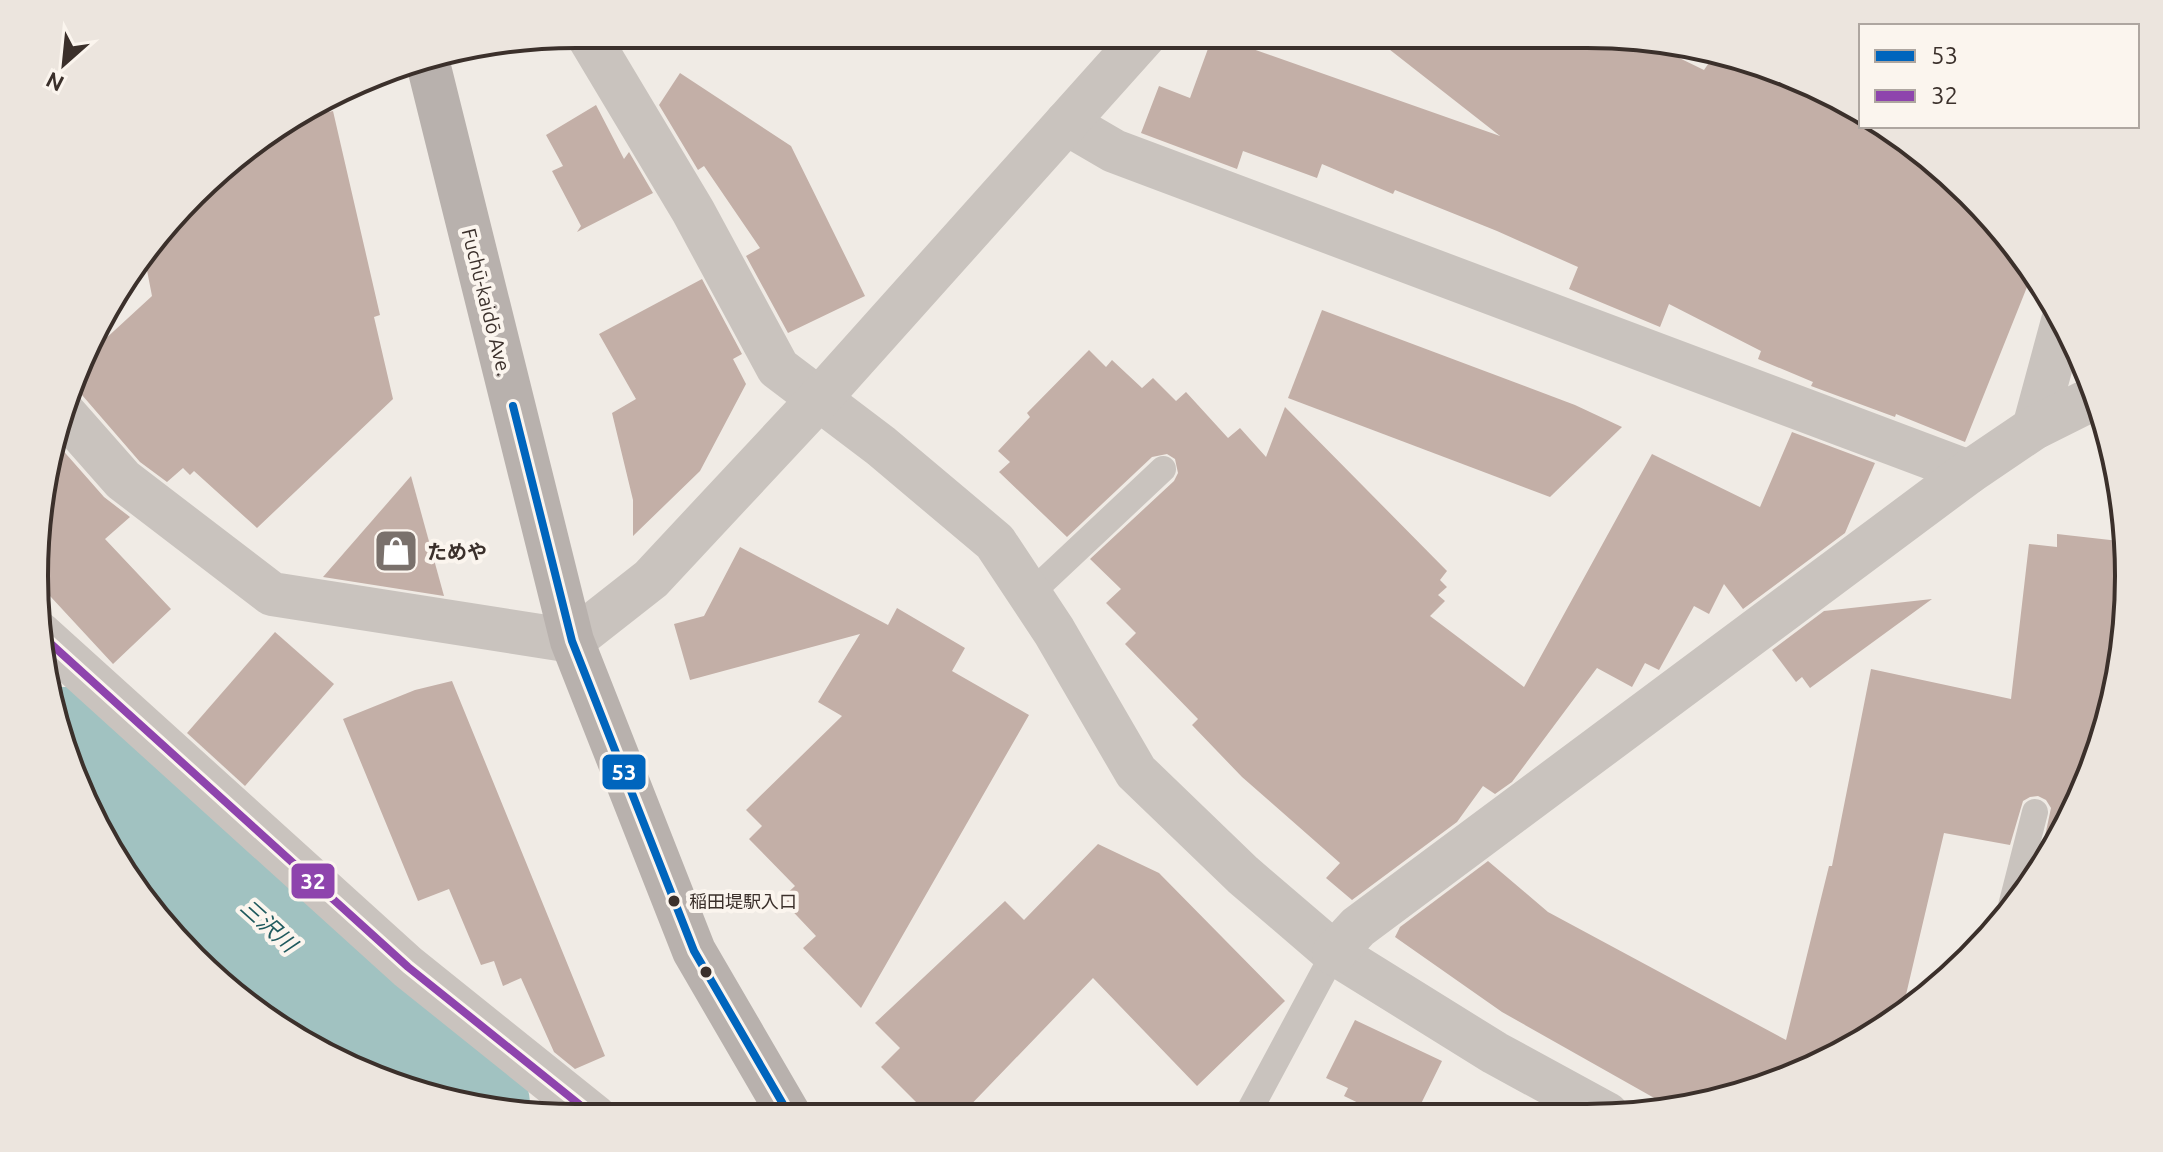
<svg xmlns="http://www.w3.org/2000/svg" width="2163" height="1152" font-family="Ubuntu,'Noto Sans JP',sans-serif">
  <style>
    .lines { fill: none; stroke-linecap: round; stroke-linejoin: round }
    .river { stroke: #a1c2c1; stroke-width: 118 }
    .building { fill: #c3afa7 }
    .service { stroke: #c9c3be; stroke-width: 26 }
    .minor { stroke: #c9c3be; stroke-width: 44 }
    .primary { stroke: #b8b1ad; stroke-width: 44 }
    .bus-1-casing { stroke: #fbf5ee; stroke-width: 14 }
    .bus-2-casing { stroke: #fbf5ee; stroke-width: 14 }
    .bus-1 { stroke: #0065bd; stroke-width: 8 }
    .bus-2 { stroke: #8e44ad; stroke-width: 8 }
    .bus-dot { fill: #3b302b; stroke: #fbf5ee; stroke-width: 3 }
    .labels { text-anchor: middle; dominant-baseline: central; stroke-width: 8; stroke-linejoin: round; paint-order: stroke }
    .bus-label { font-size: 18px; fill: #3b302b; stroke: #fbf5ee; text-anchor: start }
    .street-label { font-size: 20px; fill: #3b302b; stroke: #fbf5ee }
    .poi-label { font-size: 20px; font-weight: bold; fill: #3b302b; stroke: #fbf5ee; text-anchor: start }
    .water-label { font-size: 22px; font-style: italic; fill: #1f5a5e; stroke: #fbf5ee }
    .rim { fill: none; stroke: #3b302b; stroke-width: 4 }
    .line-badge { stroke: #fbf5ee; stroke-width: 3 }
    .badge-label { font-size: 22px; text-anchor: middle; font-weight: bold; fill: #fff }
  </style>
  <rect width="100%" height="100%" fill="#f0ebe5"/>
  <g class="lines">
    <path class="river" d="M66,746L324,978L471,1105"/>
  </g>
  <g class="building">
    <path d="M1213,35L1500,136L1371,35H1622L1636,37L1704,70L1717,51L1728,53L1858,106L1861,109V127L1929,164L1944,168L2017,246L2033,272L1965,442L1896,414L1895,417L1811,386L1813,382L1758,359L1761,351L1669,304L1660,327L1569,289L1578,267L1497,231L1395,190L1393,194L1322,164L1317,178L1243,151L1237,169L1141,133L1159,86L1190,98Z"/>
    <path d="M680,73L791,146L865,296L788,333L746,256L760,248L704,166L698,170L659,105Z"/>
    <path d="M596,105L624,159L629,152L653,193L577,232L581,226L552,171L563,166L546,135Z"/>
    <path d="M333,111L380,315L374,317L393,399L257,528L194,471L190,475L183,468L167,482L140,462L82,395L73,390L90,353L152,296L144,255L246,146L297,119Z"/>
    <path d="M702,279L742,354L733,359L746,384L700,471L633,536V500L612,413L636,399L599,334Z"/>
    <path d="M1322,310L1575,405L1622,427L1550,497L1288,398Z"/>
    <path d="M1089,350L1106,367L1112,360L1142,388L1153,378L1176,401L1186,392L1228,438L1240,428L1266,457L1285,407L1447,571L1440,580L1447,587L1438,595L1445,601L1430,616L1524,687L1652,454L1760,507L1792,432L1875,463L1845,533L1743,609L1724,584L1709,614L1694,606L1659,670L1645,663L1632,687L1597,668L1512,782L1495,794L1483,786L1457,822L1352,900L1326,878L1340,863L1242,777L1192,725L1198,719L1125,644L1136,633L1106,603L1121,589L1090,559L1174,481L1178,473L1175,459L1167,454L1152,457L1067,537L999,472L1010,462L998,451L1030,417L1027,413Z"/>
    <path d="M52,438L104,497L130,517L105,539L171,609L113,664L38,583Z"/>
    <path d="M411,476L444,596L323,577Z"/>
    <path d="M2057,534L2128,542L2124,646L2100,750L2053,852L2042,850L2051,808L2046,800L2038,796L2030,797L2023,801L2010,845L1944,833L1901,1016L1888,1027L1762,1089L1672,1108L1502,1012L1395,937L1400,927L1488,861L1548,912L1786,1040L1829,866H1832L1871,669L2011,699L2029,544L2057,547Z"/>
    <path d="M740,547L888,625L897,608L965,648L952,671L1029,715L861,1008L803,948L816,936L781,899L795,886L749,839L762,826L746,810L842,716L818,702L860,634L690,680L674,624L704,616Z"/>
    <path d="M1932,599L1810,688L1802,677L1796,682L1772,650L1824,611Z"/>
    <path d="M275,632L334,684L245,786L187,733Z"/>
    <path d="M452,681L605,1056L575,1069L554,1052L521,978L503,986L494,961L481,965L449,889L418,901L343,719L415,690Z"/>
    <path d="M1098,844L1159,873L1285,1001L1197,1086L1093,978L960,1116H930L881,1067L900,1048L875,1023L1005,901L1024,920Z"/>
    <path d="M1355,1020L1442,1061L1416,1114H1381L1344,1096L1348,1088L1326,1078Z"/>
  </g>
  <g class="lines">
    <g class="service">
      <path d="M1030,594L1163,469"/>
      <path d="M2011,906L2035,812"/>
      <path d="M1247,1115L1334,953"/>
    </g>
    <g class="minor">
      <path d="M587,34L693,211L778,368L881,446L995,542L1054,631L1136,772L1243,875L1334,953L1495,1053L1607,1114"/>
      <path d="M1066,123L1114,151L1969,472"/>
      <path d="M63,412L123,480L272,594L572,641L651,579L818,400L1145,35"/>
      <path d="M2034,428L2063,321"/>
      <path d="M40,634L408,967L595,1117"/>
      <path d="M1334,953L1358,927L1969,472L2034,428L2096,397"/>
    </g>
    <path class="primary" d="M427,59L572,641L694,951L790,1116"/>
    <g class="bus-1-casing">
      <path id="bus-1" d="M513,406L572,641L694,951L790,1116"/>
    </g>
    <g class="bus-2-casing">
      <path id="bus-2" d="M40,634L408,967L595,1117"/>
    </g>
    <use href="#bus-1" class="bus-1"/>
    <use href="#bus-2" class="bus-2"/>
  </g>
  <defs>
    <g id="shop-square" transform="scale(2.3)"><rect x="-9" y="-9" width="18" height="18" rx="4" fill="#7a716c" stroke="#fbf5ee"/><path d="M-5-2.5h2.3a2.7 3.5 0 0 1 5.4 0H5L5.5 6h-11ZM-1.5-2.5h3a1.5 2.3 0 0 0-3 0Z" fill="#fff"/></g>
  </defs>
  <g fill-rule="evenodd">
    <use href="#shop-square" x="396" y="551"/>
  </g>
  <g class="bus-dot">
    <circle cx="674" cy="901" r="7"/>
    <circle cx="706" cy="972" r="7"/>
  </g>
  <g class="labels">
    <g class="bus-label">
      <text x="689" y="901">稲田堤駅入口</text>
    </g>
    <g class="street-label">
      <text transform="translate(487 302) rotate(76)">Fuchū-kaidō Ave.</text>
    </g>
    <g class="poi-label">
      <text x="427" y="551">ためや</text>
    </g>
    <g class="water-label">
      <text transform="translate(269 925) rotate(42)">三沢川</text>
    </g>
  </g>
  <path d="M0 0H2163V1152H0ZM576 48H1587A528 528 0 0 1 2115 576V576A528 528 0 0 1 1587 1104H576A528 528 0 0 1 48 576V576A528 528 0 0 1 576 48Z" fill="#ece5de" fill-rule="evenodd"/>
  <path class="rim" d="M576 48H1587A528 528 0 0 1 2115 576V576A528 528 0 0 1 1587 1104H576A528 528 0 0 1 48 576V576A528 528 0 0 1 576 48Z"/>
  <g class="line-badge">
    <rect x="601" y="753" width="46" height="38" rx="8" fill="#0065bd"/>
    <rect x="290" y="862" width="46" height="38" rx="8" fill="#8e44ad"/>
  </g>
  <g class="badge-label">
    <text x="624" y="780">53</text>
    <text x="313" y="889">32</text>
  </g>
  <rect x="1859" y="24" width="280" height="104" fill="#fbf5ee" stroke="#aea6a0" stroke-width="2"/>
  <rect x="1875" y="50" width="40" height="12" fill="#0065bd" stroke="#aea6a0" stroke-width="2"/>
  <text x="1931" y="64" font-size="24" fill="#3b302b">53</text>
  <rect x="1875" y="90" width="40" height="12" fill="#8e44ad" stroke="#aea6a0" stroke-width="2"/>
  <text x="1931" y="104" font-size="24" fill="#3b302b">32</text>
  <g transform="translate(64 64) rotate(207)" stroke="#fbf5ee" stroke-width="6" paint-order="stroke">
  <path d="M0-6L14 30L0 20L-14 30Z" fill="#3b302b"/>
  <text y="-12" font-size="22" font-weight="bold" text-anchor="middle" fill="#3b302b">N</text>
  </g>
</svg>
